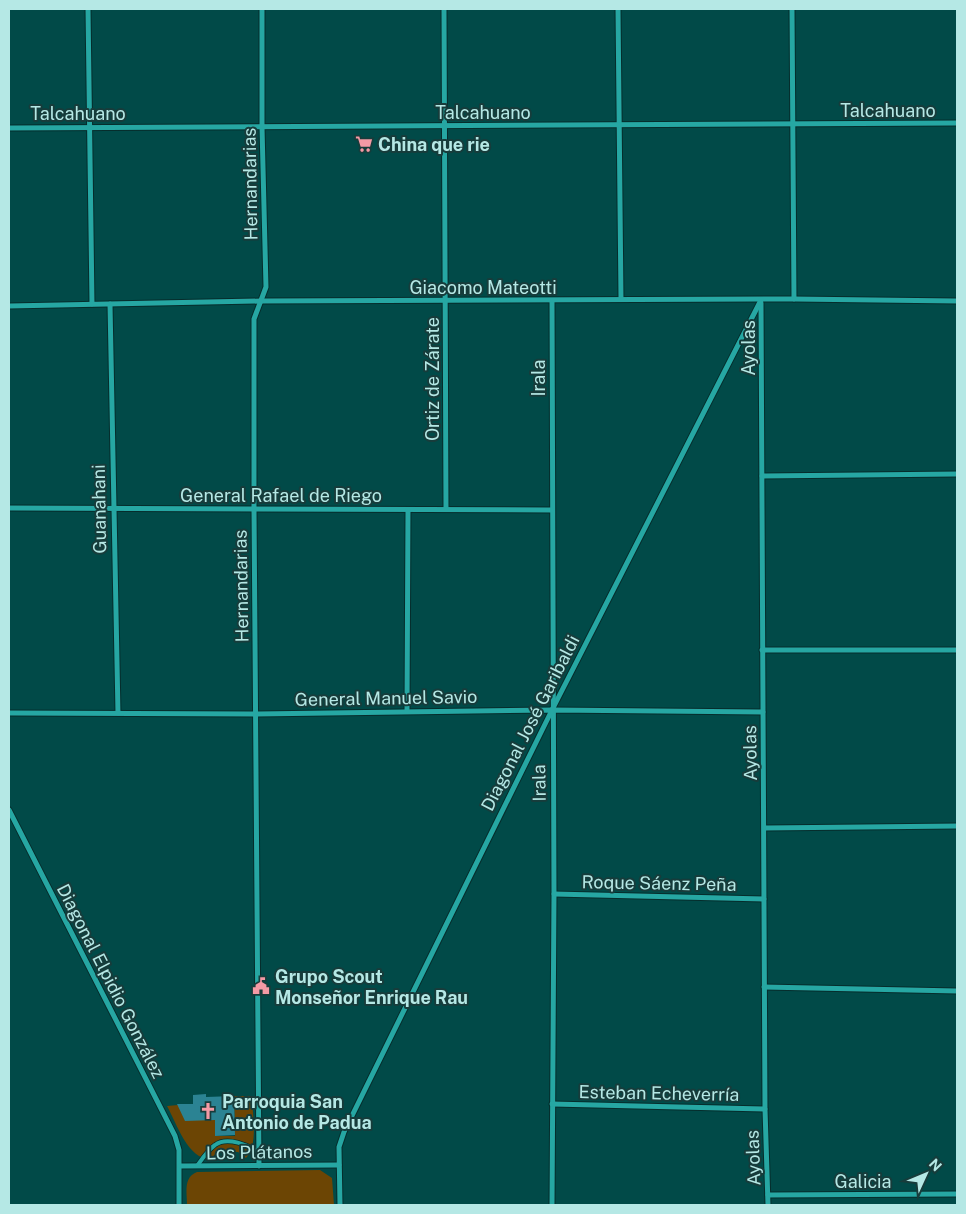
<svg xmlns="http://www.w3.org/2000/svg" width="966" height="1214" font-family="'Public Sans',sans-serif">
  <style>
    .green { fill: #6c4504 }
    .building { fill: #2b8393 }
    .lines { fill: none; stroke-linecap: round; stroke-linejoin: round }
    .service-casing { stroke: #062d2c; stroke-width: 5.5 }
    .minor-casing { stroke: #062d2c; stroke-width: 7 }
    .service { stroke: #26a7a3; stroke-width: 4 }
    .minor { stroke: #26a7a3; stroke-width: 5 }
    .labels { text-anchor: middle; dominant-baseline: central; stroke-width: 4; stroke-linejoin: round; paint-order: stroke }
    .street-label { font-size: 18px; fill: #b5e8e5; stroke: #173c3b }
    .poi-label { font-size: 18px; font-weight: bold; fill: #b5e8e5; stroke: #173c3b; text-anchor: start }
  </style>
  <rect width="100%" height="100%" fill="#014a48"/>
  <g class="green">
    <path d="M234,1096H252C252,1113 259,1145 246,1158L238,1152H217L211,1159C188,1160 177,1124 167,1106L178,1105L215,1117V1136H235Z"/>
    <path d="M320,1170L332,1178L334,1205H187C187,1193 183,1177 197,1172Z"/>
  </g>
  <path class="building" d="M206,1094V1097L234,1096L235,1135L215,1136V1120L185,1121L177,1104H193V1095Z"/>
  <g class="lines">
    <g class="service-casing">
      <path id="service" d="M197,1166C202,1159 208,1150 215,1145C227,1136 249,1145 259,1153"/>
    </g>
    <g class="minor-casing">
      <g id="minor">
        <path d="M88,9L92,304"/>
        <path d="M444,9L446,509"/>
        <path d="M618,9L621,299"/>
        <path d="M792,9L794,299"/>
        <path d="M9,128L957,123"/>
        <path d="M552,301L554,894L552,1205"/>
        <path d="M761,303L765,1109L768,1205"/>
        <path d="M110,304L118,713"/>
        <path d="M9,306L261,301L794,299L957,301"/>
        <path d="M762,476L957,474"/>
        <path d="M9,508L552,510"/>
        <path d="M762,650H957"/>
        <path d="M407,710L408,510"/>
        <path d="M9,713L257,714L552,710L763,712"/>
        <path d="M9,810L175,1136L179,1150V1205"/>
        <path d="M765,828L957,826"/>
        <path d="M554,894L764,899"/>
        <path d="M764,987L957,991"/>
        <path d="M552,1104L765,1109"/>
        <path d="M180,1166L339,1165"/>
        <path d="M259,1166L254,509V319L266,287L262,127V9"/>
        <path d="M768,1195L957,1194"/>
        <path d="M340,1205L339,1147L344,1132L552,710L761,300"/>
      </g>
    </g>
    <use href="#service" class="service"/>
    <use href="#minor" class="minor"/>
  </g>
  <defs>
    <g id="supermarket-bare" transform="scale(1.35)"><path d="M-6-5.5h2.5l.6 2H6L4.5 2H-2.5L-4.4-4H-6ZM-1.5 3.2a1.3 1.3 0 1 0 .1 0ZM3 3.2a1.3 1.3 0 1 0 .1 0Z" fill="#f49aa5" stroke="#173c3b" stroke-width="2.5" paint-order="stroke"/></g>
    <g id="civic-bare" transform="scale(1.35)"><path d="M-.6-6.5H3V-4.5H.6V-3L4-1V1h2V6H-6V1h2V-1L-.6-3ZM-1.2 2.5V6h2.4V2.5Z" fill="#f49aa5" stroke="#173c3b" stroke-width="2.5" paint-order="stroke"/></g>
    <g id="church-bare" transform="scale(1.35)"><path d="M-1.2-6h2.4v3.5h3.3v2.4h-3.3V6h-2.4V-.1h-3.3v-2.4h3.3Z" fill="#f49aa5" stroke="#173c3b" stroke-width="2.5" paint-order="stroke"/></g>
  </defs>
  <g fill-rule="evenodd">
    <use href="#supermarket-bare" x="364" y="144"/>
    <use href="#civic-bare" x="261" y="986"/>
    <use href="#church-bare" x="208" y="1111"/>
  </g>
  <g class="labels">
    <g class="street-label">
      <text x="888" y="110">Talcahuano</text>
      <text x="483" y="112">Talcahuano</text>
      <text x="78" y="113">Talcahuano</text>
      <text transform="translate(250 184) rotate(-91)">Hernandarias</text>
      <text x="483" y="287">Giacomo Mateotti</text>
      <text transform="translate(748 348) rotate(-90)">Ayolas</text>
      <text transform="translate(538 378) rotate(-90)">Irala</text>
      <text transform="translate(432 379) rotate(-90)">Ortiz de Zárate</text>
      <text x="281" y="495">General Rafael de Riego</text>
      <text transform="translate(99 509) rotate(-91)">Guanahani</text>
      <text transform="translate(241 586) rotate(-91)">Hernandarias</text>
      <text transform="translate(386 698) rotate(-1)">General Manuel Savio</text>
      <text transform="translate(530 723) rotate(-63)">Diagonal José Garibaldi</text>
      <text transform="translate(750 753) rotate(-91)">Ayolas</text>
      <text transform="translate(539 783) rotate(-91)">Irala</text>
      <text transform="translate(659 883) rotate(1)">Roque Sáenz Peña</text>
      <text transform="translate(111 981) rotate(63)">Diagonal Elpidio González</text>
      <text transform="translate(659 1093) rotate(1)">Esteban Echeverría</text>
      <text transform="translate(259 1152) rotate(-1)">Los Plátanos</text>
      <text transform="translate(753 1158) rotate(-92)">Ayolas</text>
      <text x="863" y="1181">Galicia</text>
    </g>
    <g class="poi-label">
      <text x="378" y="144">China que rie</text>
      <text x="275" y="976">Grupo Scout<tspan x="275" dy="21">Monseñor Enrique Rau</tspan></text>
      <text x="222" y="1101">Parroquia San<tspan x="222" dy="21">Antonio de Padua</tspan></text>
    </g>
  </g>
  <rect width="966" height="1214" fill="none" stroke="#b5e8e5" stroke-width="20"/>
  <g transform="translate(926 1174) rotate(46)" stroke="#173c3b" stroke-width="4" paint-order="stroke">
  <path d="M0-4L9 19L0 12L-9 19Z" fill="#b5e8e5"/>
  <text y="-8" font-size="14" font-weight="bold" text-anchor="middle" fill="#b5e8e5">N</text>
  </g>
</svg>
